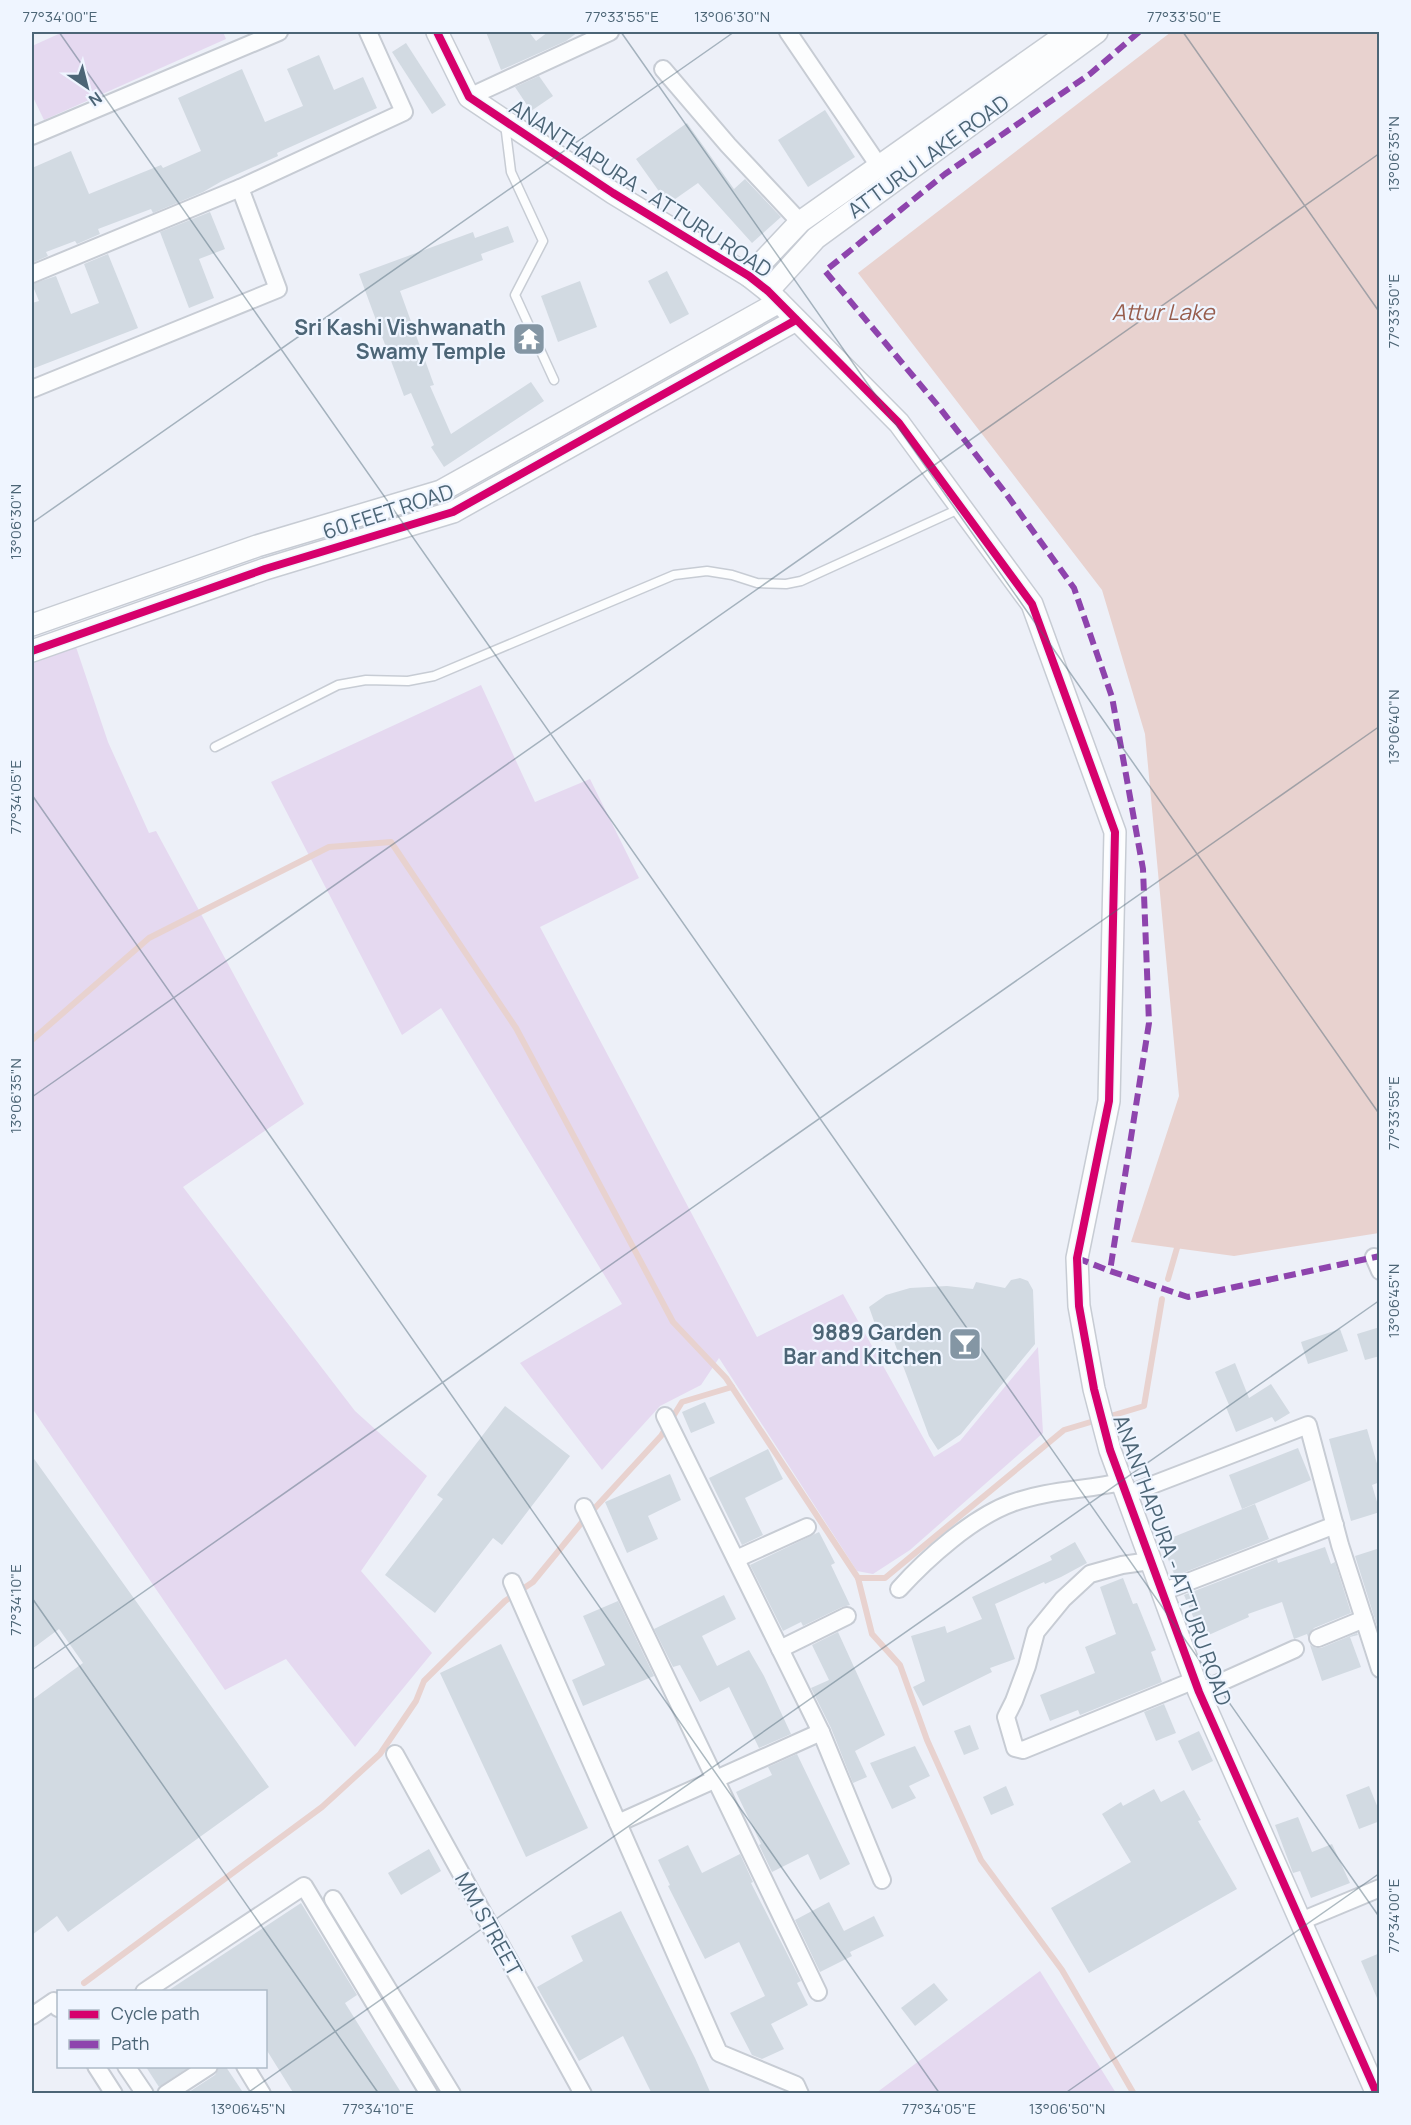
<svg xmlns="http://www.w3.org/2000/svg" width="1411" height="2125" font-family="Manrope,sans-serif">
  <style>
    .green { fill: #e5d9f0 }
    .water { fill: #e8d2cf }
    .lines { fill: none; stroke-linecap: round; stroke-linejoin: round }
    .stream { stroke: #e8d2cf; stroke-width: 6 }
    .building { fill: #d2dae2 }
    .service-casing { stroke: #c7ccd4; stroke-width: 11 }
    .minor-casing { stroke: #c7ccd4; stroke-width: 20 }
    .tertiary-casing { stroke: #c7ccd4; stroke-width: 24 }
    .service { stroke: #fcfdfe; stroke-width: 8 }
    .minor { stroke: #fcfdfe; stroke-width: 16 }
    .tertiary { stroke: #fcfdfe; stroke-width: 21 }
    .quiet { stroke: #8e44ad; stroke-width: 6; stroke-dasharray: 12 6; stroke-linecap: butt }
    .cycleway-casing { stroke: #eff5ff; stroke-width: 11 }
    .cycleway { stroke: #d6006c; stroke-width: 8 }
    .ticks { fill: none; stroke: #4c6576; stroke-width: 1.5; stroke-opacity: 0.45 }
    .labels { text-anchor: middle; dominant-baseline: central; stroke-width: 4.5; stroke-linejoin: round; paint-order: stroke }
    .street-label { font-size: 21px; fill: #4c6576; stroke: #eff5ff }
    .poi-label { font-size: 21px; font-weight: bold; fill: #4c6576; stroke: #eff5ff; text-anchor: end }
    .water-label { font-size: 22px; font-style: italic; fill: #975d4d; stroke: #eff5ff }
    .neatline { fill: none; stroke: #4c6576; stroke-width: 2 }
    .ticks-label { font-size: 15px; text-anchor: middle; fill: #4c6576 }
  </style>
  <rect width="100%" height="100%" fill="#edf0f8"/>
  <g class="green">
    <path d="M63,32H223L226,39L44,120L32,95V46Z"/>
    <path d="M76,647L108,742L149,833L156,831L304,1104L183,1187L355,1411L427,1476L361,1571L432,1653L355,1747L286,1659L225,1690L32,1408V662Z"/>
    <path d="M481,685L535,802L590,779L639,878L540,927L757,1337L843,1294L934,1457L960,1441L1038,1347L1043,1433L910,1550L873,1574L857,1571L719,1358L701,1385L660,1406L602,1470L520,1363L622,1304L441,1008L402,1035L271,782Z"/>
    <path d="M1040,1971L1116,2093H876Z"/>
  </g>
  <path class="water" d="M1171,32H1379V1233L1234,1256L1131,1242L1179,1096L1145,734L1102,590L858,273Z"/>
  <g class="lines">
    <g class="stream">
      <path d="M32,1040L149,938L329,847L391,842L516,1028L673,1322L726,1378L858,1578H885L1064,1430L1144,1406L1162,1299"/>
      <path d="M1168,1279L1179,1241"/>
      <path d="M858,1578L872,1634L900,1665L927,1740L981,1860L1062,1970L1134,2094"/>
      <path d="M84,1983L322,1807L380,1754L416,1701L424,1681L505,1601L533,1582L583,1521L661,1436L682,1402L732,1387"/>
    </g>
  </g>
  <g class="building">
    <path d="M486,32H529L536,41L548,32H578L566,41L501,70Z"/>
    <path d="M406,43L446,105L432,114L392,52Z"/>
    <path d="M319,55L334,90L363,77L377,108L277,153L278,156L222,181L203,192L153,213L151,209L98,229L100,234L77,244L75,241L46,252L48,256L32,263V168L71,151L89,194L161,165L163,168L201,151L178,98L242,69L265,122L303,106L287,69Z"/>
    <path d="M539,76L553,96L531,111L515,87Z"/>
    <path d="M825,110L855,157L808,187L778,140Z"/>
    <path d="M687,123L734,189L745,179L781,217L752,243L698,183L668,204L636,159Z"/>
    <path d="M210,212L225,249L199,259L214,298L189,308L160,232Z"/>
    <path d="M508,226L514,242L481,254L483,260L400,291L434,385L430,386L451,434L531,382L544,401L444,467L431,447L434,445L411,393L404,396L359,274L473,232L475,238Z"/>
    <path d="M108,254L138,328L32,369V303L39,301L32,284L56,276L71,314L99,303L84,264Z"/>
    <path d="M667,271L689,314L670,324L648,281Z"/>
    <path d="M580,281L597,327L558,342L541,296Z"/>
    <path d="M1020,1278L1028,1281L1033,1290L1035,1344L961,1434L938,1450L929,1436L892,1336L881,1341L869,1307L886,1295L910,1288L947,1286L973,1289L976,1282L1005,1288L1011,1280Z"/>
    <path d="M1380,1327V1356L1365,1360L1357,1334Z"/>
    <path d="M1340,1329L1348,1351L1308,1364L1301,1342Z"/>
    <path d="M1235,1363L1249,1398L1271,1384L1290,1413L1275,1422L1272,1417L1236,1432L1226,1407L1229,1405L1215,1372Z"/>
    <path d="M705,1402L715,1423L691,1433L682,1412Z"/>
    <path d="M505,1406L570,1456L502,1545L493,1538L435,1613L385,1575L443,1499L437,1495Z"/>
    <path d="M1367,1429L1380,1474V1482L1372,1485L1380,1512L1351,1521L1329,1439Z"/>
    <path d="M1298,1448L1311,1480L1242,1509L1229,1475Z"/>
    <path d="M768,1449L783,1479L745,1498L763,1535L742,1545L709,1478Z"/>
    <path d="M32,1456L269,1787L68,1932L57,1916L32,1935V1700L83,1663L59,1629L32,1649Z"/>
    <path d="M670,1474L681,1500L648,1516L658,1539L627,1553L605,1502Z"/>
    <path d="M1255,1504L1269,1539L1175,1576L1161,1542Z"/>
    <path d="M819,1532L835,1563L831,1565L850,1605L842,1607L803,1626L801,1622L783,1631L750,1565Z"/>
    <path d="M1075,1542L1087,1563L1061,1577L1045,1584L1044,1582L995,1604L1015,1659L990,1668L992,1672L923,1706L913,1687L925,1681L911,1636L945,1626L947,1633L982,1619L972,1597L1052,1560L1050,1556Z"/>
    <path d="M1325,1547L1331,1564L1335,1562L1351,1613L1314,1628L1308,1637L1307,1634L1294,1639L1282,1602L1248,1614L1249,1617L1202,1638L1184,1595L1277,1559L1278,1563Z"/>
    <path d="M1380,1548V1628L1378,1629L1355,1556Z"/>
    <path d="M1123,1578L1133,1604L1137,1603L1156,1650L1151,1652L1162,1682L1080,1715L1078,1710L1050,1721L1040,1695L1095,1673L1085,1647L1116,1634L1100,1587Z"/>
    <path d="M724,1595L736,1619L702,1636L717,1666L749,1650L764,1676L791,1734L759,1748L729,1687L700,1702L680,1665L673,1667L654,1629Z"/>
    <path d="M618,1601L654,1676L583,1706L572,1680L605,1665L583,1616Z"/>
    <path d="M838,1632L885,1735L855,1751L867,1777L853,1783L831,1728L811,1688L829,1680L812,1645Z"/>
    <path d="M1357,1633L1358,1635L1350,1637L1361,1667L1322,1681L1310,1645L1316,1648H1321Z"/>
    <path d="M501,1644L588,1828L526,1857L440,1673Z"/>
    <path d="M1164,1704L1176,1733L1156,1741L1144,1712Z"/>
    <path d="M970,1725L979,1749L964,1755L954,1731Z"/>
    <path d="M1199,1731L1213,1761L1192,1771L1178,1741Z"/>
    <path d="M915,1746L930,1776L909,1786L916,1798L892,1809L870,1763Z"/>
    <path d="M797,1754L850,1864L820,1880L808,1854L772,1872L759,1845L761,1844L736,1792L772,1775L768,1767Z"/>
    <path d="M1006,1786L1014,1805L991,1815L983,1797Z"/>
    <path d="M1369,1786L1380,1813V1821L1359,1829L1346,1795Z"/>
    <path d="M1154,1789L1161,1802L1184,1790L1201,1820L1198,1821L1237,1889L1089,1973L1051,1908L1131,1862L1102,1814L1121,1802L1123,1806Z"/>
    <path d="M1298,1817L1312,1852L1332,1844L1350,1883L1311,1898L1300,1871L1293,1873L1275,1825Z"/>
    <path d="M688,1845L702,1873L740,1854L753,1882L751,1883L801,1981L797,1983L808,2005L771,2024L784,2049L762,2059L752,2055L730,2013L765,1996L739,1942L705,1959L668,1886L670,1885L658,1860Z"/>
    <path d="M429,1849L441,1871L401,1895L388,1873Z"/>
    <path d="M829,1902L844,1931L874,1916L884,1936L850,1952L852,1956L820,1972L795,1920Z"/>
    <path d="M301,1903L357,1995L345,2003L402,2094H294L266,2049V1992H166Z"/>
    <path d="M621,1911L695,2058L711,2094H652L623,2036L579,2061L537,1987L583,1961L571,1936Z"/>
    <path d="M1380,1953V2005L1361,1961Z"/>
    <path d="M934,1983L948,2000L915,2026L901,2008Z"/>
    <path d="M146,2067H189L159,2087Z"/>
    <path d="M219,2067H226L244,2094H186L215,2075Z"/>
  </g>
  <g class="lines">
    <g class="service-casing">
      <g id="service">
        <path d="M505,124L511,172L543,241L515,295L554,380"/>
        <path d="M215,747L338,685L366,680L408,681L434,676L674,575L707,571L732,575L757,583L786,584L801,581L961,508"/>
      </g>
    </g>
    <g class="minor-casing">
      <g id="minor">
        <path d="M788,32L879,166"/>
        <path d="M663,69L728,145L800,222"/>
        <path d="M469,97L610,32"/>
        <path d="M32,136L279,32"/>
        <path d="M32,274L240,188L404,112L368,32"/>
        <path d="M32,389L278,289L240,188"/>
        <path d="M1374,1257L1380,1271"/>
        <path d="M665,1416L821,1732"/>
        <path d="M1126,1495L1308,1425L1340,1545L1364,1619L1318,1638"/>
        <path d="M584,1507L818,1992"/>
        <path d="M736,1559L807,1527"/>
        <path d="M1150,1561L1122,1565L1090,1574L1063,1599L1036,1632L1027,1666L1014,1701L1006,1717L1015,1748L1023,1750L1195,1680"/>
        <path d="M512,1582L719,2053L796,2085L800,2094"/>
        <path d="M899,1589C927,1558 973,1517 1012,1503C1047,1490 1086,1490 1121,1482"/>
        <path d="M1162,1592L1335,1525"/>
        <path d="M1364,1619L1380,1669"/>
        <path d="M780,1649L847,1616"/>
        <path d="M1199,1692L1295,1649"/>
        <path d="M395,1754L583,2094"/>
        <path d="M618,1823L821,1732L882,1880"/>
        <path d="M333,1899L452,2094"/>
        <path d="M1301,1921L1380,1888"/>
        <path d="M144,1992L304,1886L429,2094"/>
        <path d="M32,2016L54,2001L58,2008"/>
        <path d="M96,2066L114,2094"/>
        <path d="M126,2066L145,2094"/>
        <path d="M245,2066L262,2094"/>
        <path d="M166,2094L209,2066"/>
      </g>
    </g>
    <g class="tertiary-casing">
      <g id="tertiary">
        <path d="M437,32L469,97L613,193L749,276L768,291L899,423L1032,604L1115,832L1109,1101L1077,1258L1079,1306L1094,1389L1110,1450L1199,1692L1377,2094"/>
        <path d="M749,276L800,222L1069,32"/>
        <path d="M768,291L816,238L1097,32"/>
        <path d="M32,625L257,546L441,491L779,302"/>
        <path d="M32,651L265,569L453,512L796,320"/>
      </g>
    </g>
    <use href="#service" class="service"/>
    <use href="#minor" class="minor"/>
    <use href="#tertiary" class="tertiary"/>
    <g class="quiet">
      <path d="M1139,32L1090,74L945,174L825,271L939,407L1004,491L1074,588L1112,697L1143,869L1149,1023L1110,1271L1188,1297L1380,1256"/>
      <path d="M1077,1258L1110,1271"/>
    </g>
    <g class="cycleway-casing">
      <g id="cycleway">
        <path d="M437,32L469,97L613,193L749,276L768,291L899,423L1032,604L1115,832L1109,1101L1077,1258L1079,1306L1094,1389L1110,1450L1199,1692L1377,2094"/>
        <path d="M32,651L265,569L453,512L796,320"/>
      </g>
    </g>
    <use href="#cycleway" class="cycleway"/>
  </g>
  <path class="ticks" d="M59,32L1380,1918M621,32L1380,1115M1183,32L1380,313M32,523L734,32M32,795L940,2094M32,1097L1380,153M32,1598L379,2094M32,1670L1380,726M246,2094L1380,1300M1064,2094L1380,1873"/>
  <defs>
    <g id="temple-square" transform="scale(1.725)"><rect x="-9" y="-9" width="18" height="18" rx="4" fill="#8496a4" stroke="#eff5ff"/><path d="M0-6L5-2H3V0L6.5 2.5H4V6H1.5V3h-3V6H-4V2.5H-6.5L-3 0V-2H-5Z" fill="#fff"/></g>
    <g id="bar-square" transform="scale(1.725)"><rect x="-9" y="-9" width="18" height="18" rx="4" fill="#8496a4" stroke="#eff5ff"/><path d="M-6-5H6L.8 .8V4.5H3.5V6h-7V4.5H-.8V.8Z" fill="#fff"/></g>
  </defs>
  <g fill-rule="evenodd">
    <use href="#temple-square" x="529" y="339"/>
    <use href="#bar-square" x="965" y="1344"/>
  </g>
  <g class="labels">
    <g class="street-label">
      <text transform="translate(928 156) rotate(-36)">ATTURU LAKE ROAD</text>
      <text transform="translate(641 188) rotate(33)">ANANTHAPURA - ATTURU ROAD</text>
      <text transform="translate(388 511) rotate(-18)">60 FEET ROAD</text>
      <text transform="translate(1173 1560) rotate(70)">ANANTHAPURA - ATTURU ROAD</text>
      <text transform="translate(489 1924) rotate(61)">MM STREET</text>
    </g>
    <g class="poi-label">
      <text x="506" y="327">Sri Kashi Vishwanath<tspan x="506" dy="24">Swamy Temple</tspan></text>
      <text x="942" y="1332">9889 Garden<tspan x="942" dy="24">Bar and Kitchen</tspan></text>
    </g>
    <g class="water-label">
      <text x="1163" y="312">Attur Lake</text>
    </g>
  </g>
  <rect width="1411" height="2125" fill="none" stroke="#eff5ff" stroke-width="66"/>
  <rect x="57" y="1990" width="210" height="78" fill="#eff5ff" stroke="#aebbc8" stroke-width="1.5"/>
  <rect x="69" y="2010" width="30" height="9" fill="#d6006c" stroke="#aebbc8" stroke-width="1.5"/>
  <text x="111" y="2020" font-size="18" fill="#4c6576">Cycle path</text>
  <rect x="69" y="2040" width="30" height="9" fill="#8e44ad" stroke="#aebbc8" stroke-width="1.5"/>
  <text x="111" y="2050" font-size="18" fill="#4c6576">Path</text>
  <g transform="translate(87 87) rotate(145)" stroke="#eff5ff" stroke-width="4.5" paint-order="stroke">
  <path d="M0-4.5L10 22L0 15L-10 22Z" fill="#4c6576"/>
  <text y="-9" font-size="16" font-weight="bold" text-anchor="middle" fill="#4c6576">N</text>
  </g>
  <rect x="33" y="33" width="1345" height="2059" class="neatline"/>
  <g class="ticks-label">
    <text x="60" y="22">77°34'00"E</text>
    <text x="622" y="22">77°33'55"E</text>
    <text x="732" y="22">13°06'30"N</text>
    <text x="1184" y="22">77°33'50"E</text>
    <text transform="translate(1394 154) rotate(-90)" y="5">13°06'35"N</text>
    <text transform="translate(1394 311) rotate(-90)" y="5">77°33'50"E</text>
    <text transform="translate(16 522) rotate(-90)" y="5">13°06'30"N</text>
    <text transform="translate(1394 727) rotate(-90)" y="5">13°06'40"N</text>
    <text transform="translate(16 797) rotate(-90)" y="5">77°34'05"E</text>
    <text transform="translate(16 1096) rotate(-90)" y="5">13°06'35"N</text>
    <text transform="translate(1394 1113) rotate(-90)" y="5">77°33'55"E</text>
    <text transform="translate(1394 1301) rotate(-90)" y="5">13°06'45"N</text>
    <text transform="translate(16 1600) rotate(-90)" y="5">77°34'10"E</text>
    <text transform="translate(1394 1916) rotate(-90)" y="5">77°34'00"E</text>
    <text x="248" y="2114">13°06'45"N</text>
    <text x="378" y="2114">77°34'10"E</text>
    <text x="939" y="2114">77°34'05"E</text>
    <text x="1067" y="2114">13°06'50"N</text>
  </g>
</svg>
